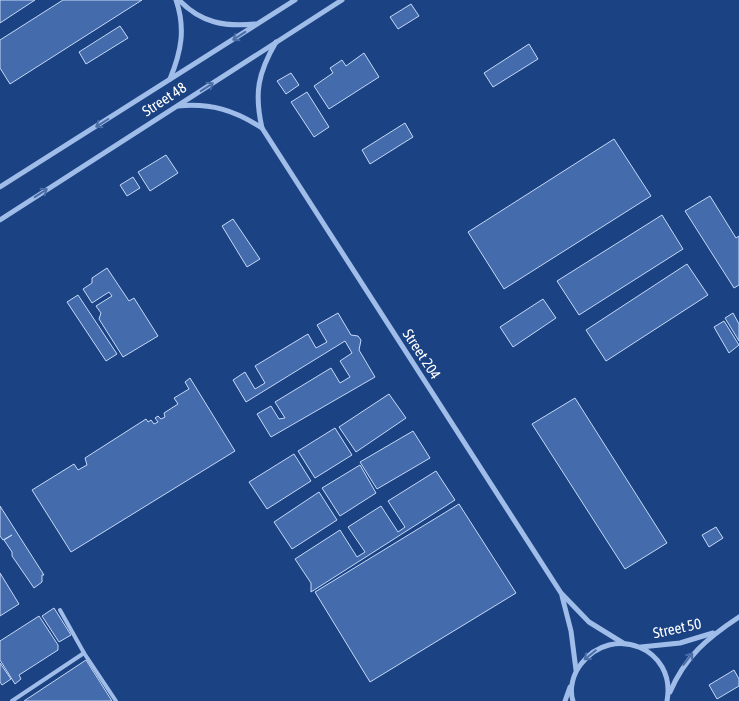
<svg xmlns="http://www.w3.org/2000/svg" width="739" height="701" font-family="'Asap Condensed',sans-serif">
  <style>
    .building { fill: #446bac; stroke: #c5d9f8 }
    .lines { fill: none; stroke-linecap: round; stroke-linejoin: round }
    .lane { stroke: #a0bdea; stroke-width: 4 }
    .street { stroke: #a0bdea; stroke-width: 5 }
    .oneway { stroke: #4a6da6 }
    .labels { text-anchor: middle; dominant-baseline: central; stroke-width: 4.5; stroke-linejoin: round; paint-order: stroke }
    .street-label { font-size: 15px; fill: #fff; stroke: #1b4282 }
  </style>
  <rect width="100%" height="100%" fill="#1b4282"/>
  <g class="building">
    <path d="M0,0H35L0,23Z"/>
    <path d="M63,0H142L10,84L0,68V40Z"/>
    <path d="M411,4L419,16L398,29L390,17Z"/>
    <path d="M120,26L128,38L86,64L79,52Z"/>
    <path d="M529,44L538,59L493,87L484,73Z"/>
    <path d="M364,53L379,77L329,109L314,86L333,73L330,68L342,60L346,66Z"/>
    <path d="M291,73L299,85L286,94L277,81Z"/>
    <path d="M307,92L329,127L314,137L291,102Z"/>
    <path d="M405,123L413,137L370,164L362,150Z"/>
    <path d="M614,139L651,196L504,289L468,232Z"/>
    <path d="M166,155L178,173L150,191L138,172Z"/>
    <path d="M133,177L140,188L127,196L120,185Z"/>
    <path d="M710,196L736,238L739,236V285L734,288L685,211Z"/>
    <path d="M662,215L683,249L579,315L557,281Z"/>
    <path d="M233,219L260,259L247,267L222,226Z"/>
    <path d="M687,264L708,295L606,361L586,330Z"/>
    <path d="M107,268L129,301L134,298L158,336L123,357L99,319L101,313L96,306L112,296L109,292L92,303L83,289L92,283V278Z"/>
    <path d="M78,295L117,354L106,361L67,302Z"/>
    <path d="M543,299L556,318L513,347L500,327Z"/>
    <path d="M338,313L351,335L358,336L361,340L359,350L375,377L271,437L257,414L271,406L279,419L285,418L275,402L331,368L340,383L350,377L340,361L352,353L345,341L246,402L233,380L245,372L255,389L265,383L255,366L308,334L316,348L327,342L317,325Z"/>
    <path d="M733,313L739,324V341L725,318Z"/>
    <path d="M724,321L739,345L729,353L714,327Z"/>
    <path d="M190,378L235,451L71,552L32,490L74,464L78,470L87,465L85,458L146,419L148,422L151,420L154,424L158,422L155,418L158,416L161,419L165,417L164,413L178,404L174,398L189,389L185,382Z"/>
    <path d="M389,394L406,418L356,452L339,427Z"/>
    <path d="M575,398L667,543L625,569L532,424Z"/>
    <path d="M335,428L352,455L315,478L298,451Z"/>
    <path d="M413,431L430,458L377,489L360,462Z"/>
    <path d="M294,454L311,481L267,509L249,482Z"/>
    <path d="M360,465L376,493L340,516L322,488Z"/>
    <path d="M436,471L455,500L311,592V583L295,559L340,530L357,557L365,552L348,527L381,506L398,532L405,527L388,501Z"/>
    <path d="M319,492L337,520L292,549L274,522Z"/>
    <path d="M459,504L516,593L370,682L315,592Z"/>
    <path d="M0,506L44,575H42V582L34,588L12,556V552L4,540L12,535L3,540L0,536Z"/>
    <path d="M716,527L723,538L709,547L702,535Z"/>
    <path d="M0,573L19,604L0,616Z"/>
    <path d="M54,608L71,635L59,642L42,616Z"/>
    <path d="M39,616L58,645V650L19,675L21,679L15,684L0,660V641Z"/>
    <path d="M86,660L112,701H24Z"/>
    <path d="M0,663L11,679L2,685L0,682Z"/>
    <path d="M734,670L739,679V686L717,699L709,685Z"/>
  </g>
  <g class="lines">
    <g class="lane">
      <path d="M60,610L84,653L116,701"/>
      <path d="M12,701L84,653"/>
    </g>
    <g class="street">
      <path d="M179,0C201,23 225,27 255,24"/>
      <path d="M276,42C258,73 254,93 262,128L561,593L589,622L623,643"/>
      <path d="M170,79C181,52 186,29 176,0"/>
      <path d="M178,106C211,103 234,110 262,128"/>
      <path d="M0,187L295,0"/>
      <path d="M0,220L342,0"/>
      <path d="M562,596L571,631L576,670"/>
      <path d="M641,647L680,643L713,633"/>
      <path d="M670,692C685,657 707,638 739,617"/>
      <path d="M565,701L570,687"/>
      <path d="M573,701C569,689 573,674 581,664C612,623 677,648 667,701"/>
    </g>
  </g>
  <defs><path id="oneway-shaft" d="M-6 0H5M1.5-3L5.5 0L1.5 3" fill="none" stroke-width="1.6" stroke-linecap="round" stroke-linejoin="round" transform="scale(1.25)"/></defs>
  <g class="oneway">
    <use href="#oneway-shaft" transform="translate(239 36) rotate(147)"/>
    <use href="#oneway-shaft" transform="translate(207 87) rotate(-33)"/>
    <use href="#oneway-shaft" transform="translate(102 123) rotate(148)"/>
    <use href="#oneway-shaft" transform="translate(41 193) rotate(-33)"/>
    <use href="#oneway-shaft" transform="translate(590 655) rotate(141)"/>
    <use href="#oneway-shaft" transform="translate(688 659) rotate(-52)"/>
  </g>
  <g class="labels">
    <g class="street-label">
      <text transform="translate(164 99) rotate(-33)">Street 48</text>
      <text transform="translate(422 354) rotate(57)">Street 204</text>
      <text transform="translate(677 628) rotate(-12)">Street 50</text>
    </g>
  </g>
</svg>
